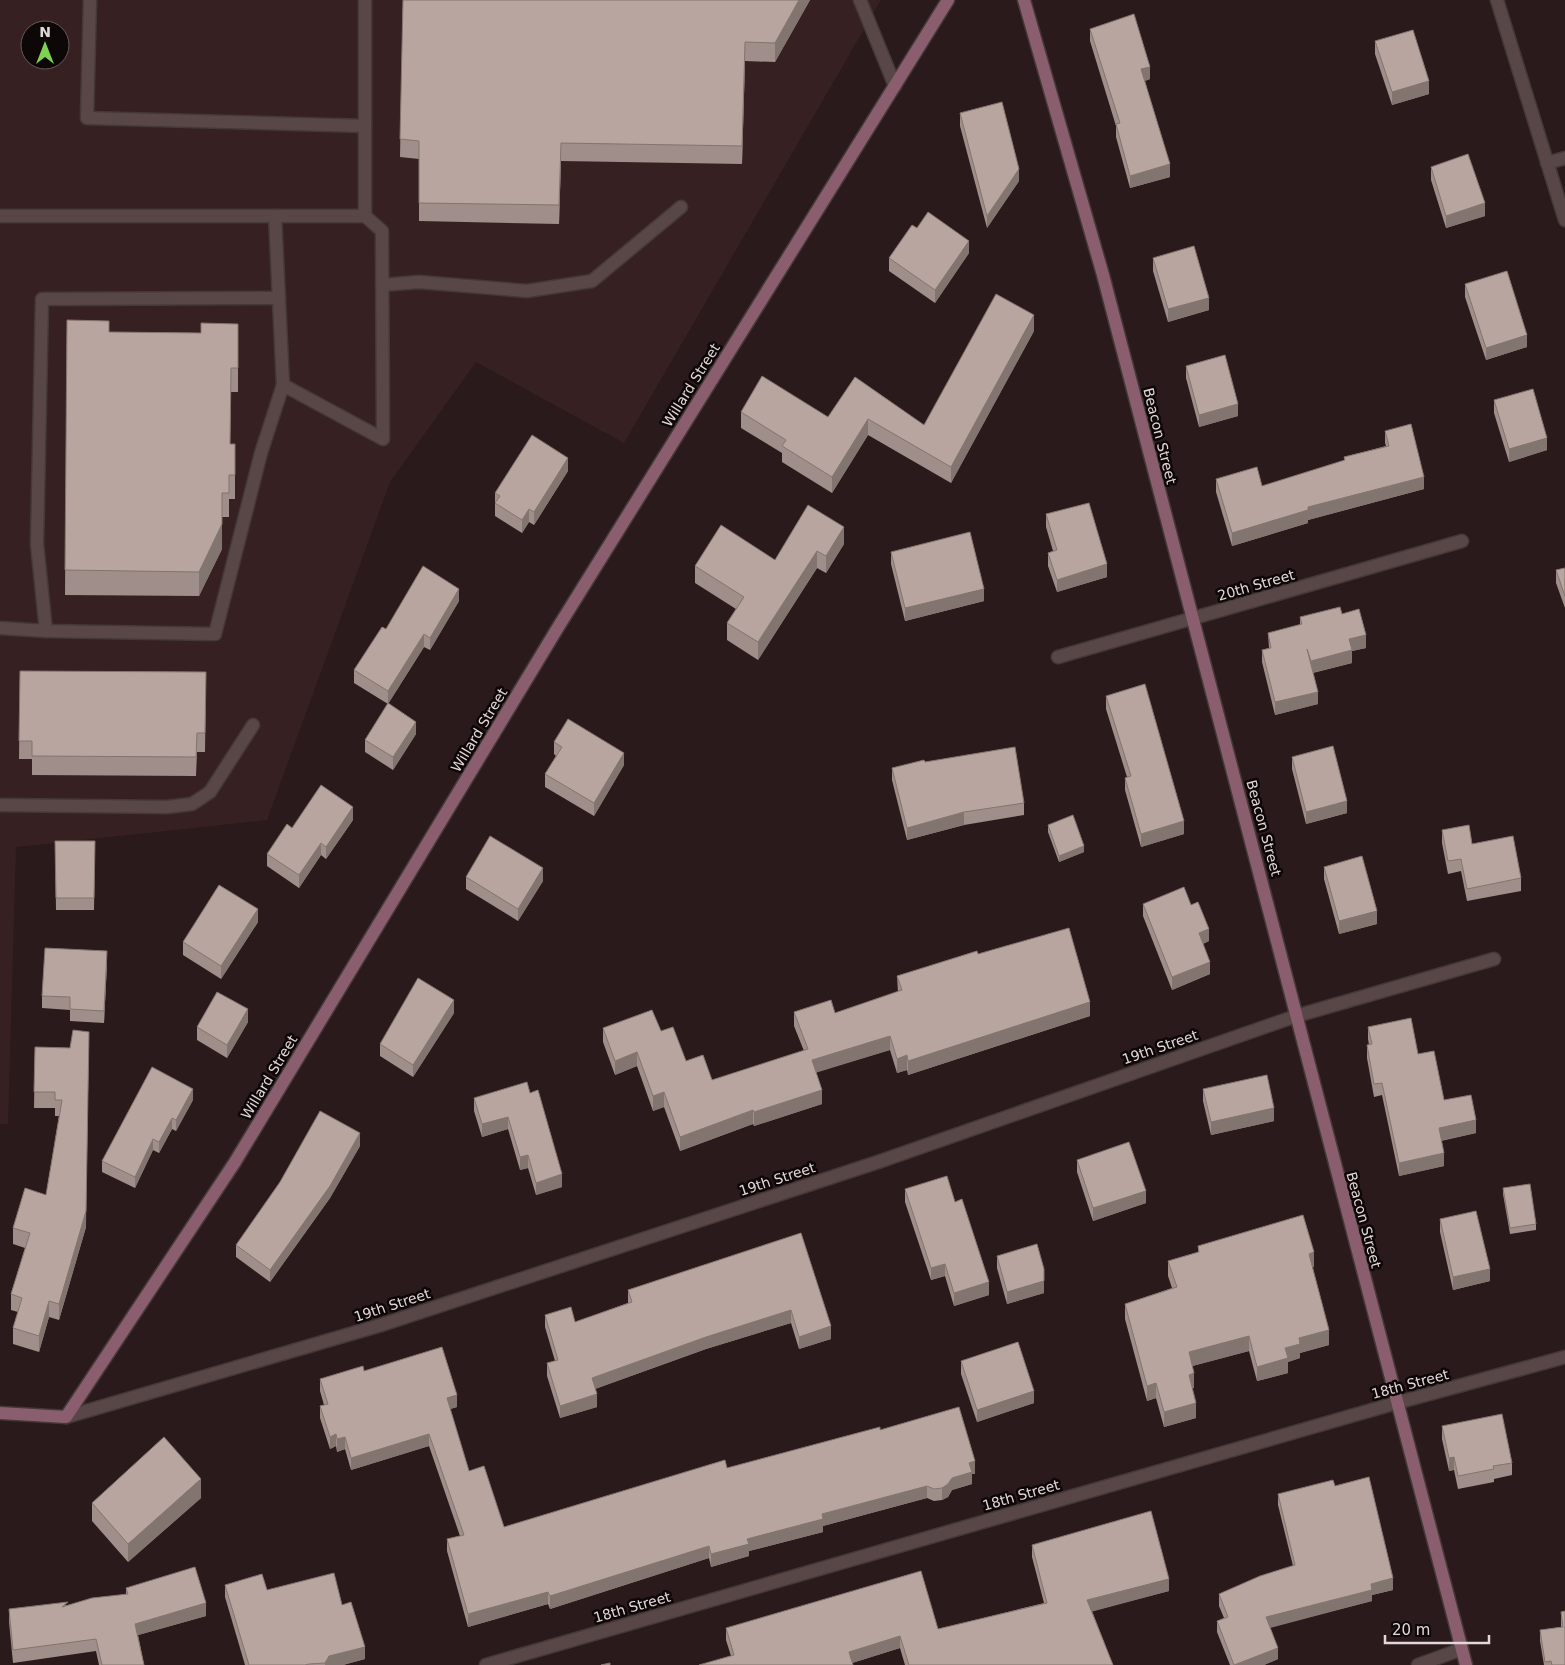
<svg xmlns="http://www.w3.org/2000/svg" width="1565" height="1665" font-family="'DejaVu Sans',sans-serif">
  <style>
    .built { fill: #372022; fill-rule: evenodd }
    .lines { fill: none; stroke-linecap: round; stroke-linejoin: round }
    .lane-casing { stroke: #443838; stroke-width: 15 }
    .street-casing { stroke: #443838; stroke-width: 15 }
    .secondary-casing { stroke: #443838; stroke-width: 15 }
    .lane { stroke: #594748; stroke-width: 12 }
    .street { stroke: #594748; stroke-width: 12 }
    .secondary { stroke: #8a5e6e; stroke-width: 12 }
    .wall { fill: #9f8e89 }
    .shaded-wall { fill: #82746f }
    .building { fill: #b9a59f; stroke: #82746f }
    .labels { text-anchor: middle; dominant-baseline: central; stroke-width: 5; stroke-linejoin: round; paint-order: stroke }
    .street-label { font-size: 14px; fill: #e3d8d8; stroke: #0e0707 }
  </style>
  <rect width="100%" height="100%" fill="#2a1a1b"/>
  <path class="built" d="M0,0H881L624,443L476,362L390,482L267,820L16,847L8,1124H0ZM30,30H60V60H30Z"/>
  <g class="lines">
    <g class="lane-casing">
      <g id="lane">
        <path d="M90,0L87,118L365,126"/>
        <path d="M365,0V216"/>
        <path d="M860,0L895,86"/>
        <path d="M0,216H365L382,231L383,439L283,385"/>
        <path d="M382,285L419,282L527,291L592,281L681,207"/>
        <path d="M0,628L46,631L215,634L261,453L283,385L275,216"/>
        <path d="M46,631L37,544L42,299L279,298"/>
        <path d="M0,805L167,807L192,804L210,792L253,725"/>
      </g>
    </g>
    <g class="street-casing">
      <g id="street">
        <path d="M1497,0L1565,220"/>
        <path d="M1547,163L1565,158"/>
        <path d="M1058,657L1462,541"/>
        <path d="M66,1417L381,1325L878,1162L1296,1016L1494,959"/>
        <path d="M486,1665L1396,1403L1565,1357"/>
        <path d="M1418,1665L1462,1649"/>
      </g>
    </g>
    <g class="secondary-casing">
      <g id="secondary">
        <path d="M1024,0L1103,275L1466,1665"/>
        <path d="M0,1413L66,1417L235,1162L557,629L948,0"/>
      </g>
    </g>
    <use href="#lane" class="lane"/>
    <use href="#street" class="street"/>
    <use href="#secondary" class="secondary"/>
  </g>
  <g class="wall">
    <path d="M403,0H810L775,62L745,61L742,164L561,161L559,224L419,221V159L400,157Z"/>
    <path d="M1090,29L1150,79L1145,81L1170,177L1130,188L1116,137V126L1090,41Z"/>
    <path d="M1375,41L1429,94L1392,105L1375,54Z"/>
    <path d="M960,113L1019,181L987,228L960,126Z"/>
    <path d="M1431,167L1485,216L1446,228L1431,180Z"/>
    <path d="M917,228L969,253L935,303L889,271V258Z"/>
    <path d="M1153,258L1209,310L1168,322L1153,271Z"/>
    <path d="M1465,284L1527,347L1486,360L1465,297Z"/>
    <path d="M67,320L109,332L201,333L238,324V392H231L230,444H235V499H229V517H222V549L199,596L65,595Z"/>
    <path d="M1034,331L951,483L868,435L832,493L782,462V453L741,428V412L828,417L855,377L924,425Z"/>
    <path d="M1186,366L1238,416L1199,427L1186,378Z"/>
    <path d="M1494,400L1547,450L1509,462L1494,413Z"/>
    <path d="M1385,431L1424,489L1308,520V523L1232,546L1216,492V479L1262,486L1344,461V457L1386,446L1385,443Z"/>
    <path d="M568,471L534,525L529,522L522,533L495,516V493Z"/>
    <path d="M1046,514L1107,577L1057,592L1048,566V553L1053,551L1046,527Z"/>
    <path d="M844,544L826,573L817,568L758,660L727,640V623L736,609L695,583V566L775,560Z"/>
    <path d="M891,552L984,601L905,621L891,564Z"/>
    <path d="M1565,568V608L1556,583V570Z"/>
    <path d="M459,601L430,650L424,647L388,704L416,734L393,770L365,752V740L388,704L354,683V670L386,629Z"/>
    <path d="M1342,614L1366,648L1352,651V663L1313,673L1318,704L1275,715L1262,662V650L1269,648L1268,633L1300,625V617Z"/>
    <path d="M20,671L206,672L205,752H197L196,776L32,775V759H19Z"/>
    <path d="M1106,696L1184,834L1141,847L1125,790V778L1127,777L1106,709Z"/>
    <path d="M554,742L624,765L594,816L545,787V774L556,756L554,754Z"/>
    <path d="M1292,757L1347,813L1306,824L1292,769Z"/>
    <path d="M925,762L1024,803V815L964,825L907,840L892,780V768Z"/>
    <path d="M353,820L326,859L321,855L299,888L267,866V854L292,828Z"/>
    <path d="M1048,825L1084,852L1059,862L1048,832Z"/>
    <path d="M1442,830L1472,844L1521,878V891L1467,901L1461,871L1448,874L1442,843Z"/>
    <path d="M55,841H95L94,910H56Z"/>
    <path d="M1324,867L1377,924L1339,934L1324,879Z"/>
    <path d="M466,877L543,881L518,921L466,889Z"/>
    <path d="M1143,904L1191,905L1209,941L1203,944L1210,974L1172,990L1143,916Z"/>
    <path d="M258,922L221,979L183,955V942Z"/>
    <path d="M978,954L1090,1016L908,1075L907,1070L897,1073L890,1050L816,1072L822,1104L754,1126L753,1124L680,1151L664,1107L653,1111L637,1066L615,1075L603,1042V1028L661,1031L686,1061L712,1080L804,1051L794,1026V1012L835,1013L898,992L897,976Z"/>
    <path d="M107,964L104,1023L70,1021V1010L42,1008V996Z"/>
    <path d="M454,1013L413,1077L380,1056V1044Z"/>
    <path d="M248,1022L227,1058L197,1040V1027Z"/>
    <path d="M1368,1027L1418,1054L1444,1100L1476,1133L1441,1141L1444,1166L1399,1176L1382,1095L1374,1097L1367,1058V1045H1369L1368,1039Z"/>
    <path d="M35,1047L70,1048L86,1227L59,1320L49,1317L39,1352L13,1344V1328L18,1312L11,1310V1294L25,1248L13,1244V1228L46,1195L59,1116H55V1108H34Z"/>
    <path d="M1203,1089L1274,1121L1211,1135L1203,1101Z"/>
    <path d="M530,1093L562,1187L536,1195L528,1168L520,1170L508,1129L482,1137L474,1111V1098Z"/>
    <path d="M193,1100L176,1131L172,1129L159,1153L153,1150L135,1188L102,1172V1161Z"/>
    <path d="M360,1146L330,1198L270,1282L236,1257V1245Z"/>
    <path d="M1077,1160L1146,1203L1093,1221L1077,1172Z"/>
    <path d="M1503,1188L1536,1224V1230L1510,1234L1503,1194Z"/>
    <path d="M905,1189L955,1202L989,1295L954,1306L945,1276L931,1280L905,1202Z"/>
    <path d="M1440,1219L1490,1281L1453,1290L1440,1232Z"/>
    <path d="M801,1233L831,1339L799,1349L791,1323L706,1349L595,1389L597,1407L560,1418L547,1376V1363L555,1361L545,1327V1315L575,1322L628,1303V1290Z"/>
    <path d="M1198,1246L1314,1267H1312L1329,1345L1300,1353V1358L1288,1362V1373L1257,1381L1249,1351L1192,1366L1194,1388H1192L1196,1418L1164,1427L1156,1398L1147,1401L1125,1319V1304L1172,1288L1168,1276V1261L1198,1252Z"/>
    <path d="M997,1256L1044,1293L1007,1304L997,1268Z"/>
    <path d="M961,1361L1034,1403L977,1422L961,1374Z"/>
    <path d="M364,1371L457,1407L450,1409L469,1471L504,1527L727,1468L880,1430L975,1474H972V1484L952,1490L948,1497L942,1500L934,1501L927,1498L823,1526V1532L749,1551V1556L711,1567L709,1558L550,1609L548,1604L468,1627L447,1551V1539L460,1536L429,1446L351,1470L345,1449L337,1452L336,1446L330,1449L320,1418V1406L324,1405L320,1391V1379Z"/>
    <path d="M1442,1426L1512,1463V1475L1494,1479V1482L1458,1489L1454,1470L1449,1471L1442,1439Z"/>
    <path d="M1335,1486L1393,1590L1372,1595V1601L1270,1627L1278,1659L1264,1665H1230L1217,1632V1621L1224,1618L1219,1606V1594L1293,1566L1278,1505V1494Z"/>
    <path d="M201,1498L128,1562L92,1521V1503Z"/>
    <path d="M1032,1545L1169,1591L1092,1611L1113,1665H905L900,1648L852,1663L731,1656L726,1640V1628L938,1629L1044,1603L1032,1557Z"/>
    <path d="M225,1585L267,1590L342,1605L365,1659L343,1665H245L225,1597Z"/>
    <path d="M126,1588L206,1616L138,1635L144,1665H99L96,1651L13,1663L9,1622V1609L68,1605L126,1594Z"/>
    <path d="M1565,1611V1665H1544L1540,1641V1630L1561,1627V1612Z"/>
  </g>
  <g class="shaded-wall">
    <path d="M799,0H810L775,62V43Z"/>
    <path d="M745,42V61L742,164V146Z"/>
    <path d="M1150,67V79L1141,82V69Z"/>
    <path d="M1429,81V94L1392,105V92Z"/>
    <path d="M561,143V161L559,224V205Z"/>
    <path d="M1170,164V177L1130,188V176Z"/>
    <path d="M1019,169V181L987,228V216Z"/>
    <path d="M1485,203V216L1446,228V216Z"/>
    <path d="M969,241V253L935,303V290Z"/>
    <path d="M1209,298V310L1168,322V309Z"/>
    <path d="M1034,315V331L951,483V467Z"/>
    <path d="M1527,335V347L1486,360V348Z"/>
    <path d="M1238,404V416L1199,427V415Z"/>
    <path d="M868,419V435L832,493V477Z"/>
    <path d="M1547,438V450L1509,462V449Z"/>
    <path d="M568,458V471L534,525V512Z"/>
    <path d="M1424,477V489L1308,520V523L1232,546V533L1308,507Z"/>
    <path d="M529,509V522L522,533V520Z"/>
    <path d="M222,524V549L199,596V572Z"/>
    <path d="M844,527V544L826,573V556Z"/>
    <path d="M817,551V568L758,660V642Z"/>
    <path d="M1107,564V577L1057,592V580Z"/>
    <path d="M459,589V601L430,650V638Z"/>
    <path d="M984,589V601L905,621V608Z"/>
    <path d="M424,634V647L388,704V691Z"/>
    <path d="M1366,635V648L1352,651V663L1311,673V661L1349,639Z"/>
    <path d="M1318,692V704L1275,715V702Z"/>
    <path d="M416,722V734L393,770V757Z"/>
    <path d="M624,753V765L594,816V803Z"/>
    <path d="M1347,801V813L1306,824V812Z"/>
    <path d="M353,807V820L326,859V847Z"/>
    <path d="M964,812V825L907,840V828Z"/>
    <path d="M1184,821V834L1141,847V834Z"/>
    <path d="M321,843V855L299,888V875Z"/>
    <path d="M1084,846V852L1059,862V856Z"/>
    <path d="M543,868V881L518,921V909Z"/>
    <path d="M258,909V922L221,979V966Z"/>
    <path d="M1377,911V924L1339,934V921Z"/>
    <path d="M1209,929V941L1199,945V933Z"/>
    <path d="M107,951V964L104,1023V1011Z"/>
    <path d="M1210,962V974L1172,990V977Z"/>
    <path d="M454,1000V1013L413,1077V1065Z"/>
    <path d="M1090,1002V1016L908,1075V1061Z"/>
    <path d="M248,1009V1022L227,1058V1045Z"/>
    <path d="M89,1032L86,1227L59,1320V1304Z"/>
    <path d="M890,1036V1050L812,1074V1060Z"/>
    <path d="M637,1052V1066L615,1075V1061Z"/>
    <path d="M907,1055V1070L897,1073V1059Z"/>
    <path d="M193,1089V1100L176,1131V1120Z"/>
    <path d="M822,1090V1104L754,1126V1112Z"/>
    <path d="M664,1092V1107L653,1111V1096Z"/>
    <path d="M1274,1108V1121L1211,1135V1122Z"/>
    <path d="M753,1110V1124L680,1151V1137Z"/>
    <path d="M508,1117V1129L482,1137V1124Z"/>
    <path d="M172,1118V1129L159,1153V1142Z"/>
    <path d="M1476,1120V1133L1439,1141V1128Z"/>
    <path d="M360,1133V1146L330,1198L270,1282V1270Z"/>
    <path d="M153,1139V1150L135,1188V1177Z"/>
    <path d="M1444,1153V1166L1399,1176V1163Z"/>
    <path d="M528,1155V1168L520,1170V1157Z"/>
    <path d="M562,1174V1187L536,1195V1183Z"/>
    <path d="M1146,1191V1203L1093,1221V1208Z"/>
    <path d="M1314,1252V1267L1309,1269V1254Z"/>
    <path d="M945,1264V1276L931,1280V1268Z"/>
    <path d="M1490,1269V1281L1453,1290V1277Z"/>
    <path d="M1044,1281V1293L1007,1304V1292Z"/>
    <path d="M989,1282V1295L954,1306V1293Z"/>
    <path d="M49,1301V1317L39,1352V1336Z"/>
    <path d="M791,1310V1323L706,1349L592,1390V1378L706,1337Z"/>
    <path d="M831,1326V1339L799,1349V1337Z"/>
    <path d="M1329,1330V1345L1300,1353V1358L1288,1362V1373L1257,1381V1367L1299,1338Z"/>
    <path d="M1249,1336V1351L1189,1367V1352Z"/>
    <path d="M1194,1373V1388L1189,1390V1375Z"/>
    <path d="M1156,1383V1398L1147,1401V1386Z"/>
    <path d="M1034,1391V1403L977,1422V1410Z"/>
    <path d="M597,1394V1407L560,1418V1406Z"/>
    <path d="M457,1395V1407L447,1410V1398Z"/>
    <path d="M1196,1403V1418L1164,1427V1412Z"/>
    <path d="M336,1434V1446L330,1449V1437Z"/>
    <path d="M429,1434V1446L351,1470V1458Z"/>
    <path d="M345,1437V1449L337,1452V1439Z"/>
    <path d="M1454,1457V1470L1449,1471V1458Z"/>
    <path d="M975,1461V1474H972V1484L952,1490L948,1497L942,1500V1488L969,1463Z"/>
    <path d="M201,1479V1498L128,1562V1544Z"/>
    <path d="M927,1486V1498L823,1526V1532L749,1551V1556L711,1567V1554L747,1539L822,1514Z"/>
    <path d="M709,1546V1558L550,1609V1596Z"/>
    <path d="M1393,1578V1590L1372,1595V1601L1266,1629V1617L1371,1584Z"/>
    <path d="M1169,1579V1591L1087,1613V1600Z"/>
    <path d="M548,1592V1604L468,1627V1614Z"/>
    <path d="M206,1603V1616L135,1636V1624Z"/>
    <path d="M900,1636V1648L849,1664V1652Z"/>
    <path d="M365,1647V1659L343,1665H325V1663L329,1656Z"/>
    <path d="M1278,1648V1659L1264,1665H1234Z"/>
  </g>
  <g class="building">
    <path d="M403,0H799L775,43L745,42L742,146L561,143L559,205L419,203V141L400,139Z"/>
    <path d="M1134,14L1150,67L1141,69L1170,164L1130,176L1116,124L1120,123L1090,29Z"/>
    <path d="M1413,30L1429,81L1392,92L1375,41Z"/>
    <path d="M1002,102L1019,169L987,216L960,113Z"/>
    <path d="M1468,154L1485,203L1446,216L1431,167Z"/>
    <path d="M928,212L969,241L935,290L889,258L912,225L917,228Z"/>
    <path d="M1194,246L1209,298L1168,309L1153,258Z"/>
    <path d="M1507,271L1527,335L1486,348L1465,284Z"/>
    <path d="M996,294L1034,315L951,467L868,419L832,477L782,446L786,440L741,412L762,376L828,417L855,377L924,425Z"/>
    <path d="M67,320L109,321V332L201,333V323L238,324V368H231L230,444H235V475H229V493H222V524L199,572L65,570Z"/>
    <path d="M1225,355L1238,404L1199,415L1186,366Z"/>
    <path d="M1533,389L1547,438L1509,449L1494,400Z"/>
    <path d="M1411,424L1424,477L1308,507V510L1232,533L1216,479L1257,467L1262,486L1345,460L1344,457L1389,446L1385,431Z"/>
    <path d="M532,435L568,458L534,512L529,509L522,520L495,503L500,496L495,493Z"/>
    <path d="M1089,503L1107,564L1057,580L1048,553L1057,550L1046,514Z"/>
    <path d="M808,505L844,527L826,556L817,551L758,642L727,623L744,597L695,566L721,525L775,560Z"/>
    <path d="M970,532L984,589L905,608L891,552Z"/>
    <path d="M423,566L459,589L430,638L424,634L388,691L354,670L382,627L386,629Z"/>
    <path d="M1565,568V596L1556,570Z"/>
    <path d="M1340,607L1342,614L1359,609L1366,635L1349,639L1352,650L1311,661L1307,649L1318,692L1275,702L1262,650L1271,648L1268,633L1302,624L1300,617Z"/>
    <path d="M20,671L206,672L205,733H197L196,757L32,756V741H19Z"/>
    <path d="M1145,684L1184,821L1141,834L1125,778L1131,776L1106,696Z"/>
    <path d="M388,703L416,722L393,757L365,740Z"/>
    <path d="M568,719L624,753L594,803L545,774L562,747L554,742Z"/>
    <path d="M1333,746L1347,801L1306,812L1292,757Z"/>
    <path d="M1015,747L1024,803L964,812L907,828L892,768L924,760L925,762Z"/>
    <path d="M321,785L353,807L326,847L321,843L299,875L267,854L287,824L292,828Z"/>
    <path d="M1073,815L1084,846L1059,856L1048,825Z"/>
    <path d="M1469,825L1472,844L1513,836L1521,878L1467,889L1461,859L1448,861L1442,830Z"/>
    <path d="M490,836L543,868L518,909L466,877Z"/>
    <path d="M55,841H95L94,898H56Z"/>
    <path d="M1362,856L1377,911L1339,921L1324,867Z"/>
    <path d="M219,885L258,909L221,966L183,942Z"/>
    <path d="M1184,887L1191,905L1198,902L1209,929L1199,933L1210,962L1172,977L1143,904Z"/>
    <path d="M1069,928L1090,1002L908,1061L907,1055L897,1059L890,1036L812,1060L822,1090L754,1112L753,1110L680,1137L664,1092L653,1096L637,1052L615,1061L603,1028L652,1010L661,1031L673,1027L686,1061L703,1055L712,1080L808,1049L794,1012L831,1000L835,1013L902,990L897,976L977,951L978,954Z"/>
    <path d="M45,948L107,951L104,1011L70,1009V997L42,996Z"/>
    <path d="M418,978L454,1000L413,1065L380,1044Z"/>
    <path d="M217,992L248,1009L227,1045L197,1027Z"/>
    <path d="M1411,1018L1418,1054L1434,1051L1444,1100L1471,1095L1476,1120L1439,1128L1444,1153L1399,1163L1382,1083L1374,1084L1367,1045L1372,1044L1368,1027Z"/>
    <path d="M73,1030L89,1032L86,1211L59,1304L49,1301L39,1336L13,1328L22,1298L11,1294L30,1233L13,1228L25,1188L46,1195L62,1100H55V1092H34L35,1047L70,1048Z"/>
    <path d="M152,1067L193,1089L176,1120L172,1118L159,1142L153,1139L135,1177L102,1161Z"/>
    <path d="M1267,1075L1274,1108L1211,1122L1203,1089Z"/>
    <path d="M527,1082L530,1093L538,1090L562,1174L536,1183L528,1155L520,1157L508,1117L482,1124L474,1098Z"/>
    <path d="M320,1111L360,1133L330,1186L270,1270L236,1245L280,1182Z"/>
    <path d="M1129,1142L1146,1191L1093,1208L1077,1160Z"/>
    <path d="M947,1176L955,1202L962,1199L989,1282L954,1293L945,1264L931,1268L905,1189Z"/>
    <path d="M1530,1184L1536,1224L1510,1228L1503,1188Z"/>
    <path d="M1476,1211L1490,1269L1453,1277L1440,1219Z"/>
    <path d="M1303,1215L1314,1252L1309,1254L1329,1330L1299,1338L1300,1344L1285,1348L1288,1358L1257,1367L1249,1336L1189,1352L1194,1373L1189,1375L1196,1403L1164,1412L1156,1383L1147,1386L1125,1304L1177,1287L1168,1261L1199,1252L1198,1246Z"/>
    <path d="M801,1233L831,1326L799,1337L791,1310L706,1337L592,1378L597,1394L560,1406L547,1363L558,1360L545,1315L571,1307L575,1322L632,1302L628,1290Z"/>
    <path d="M1037,1244L1044,1269V1281L1007,1292L997,1256Z"/>
    <path d="M1018,1342L1034,1391L977,1410L961,1361Z"/>
    <path d="M442,1347L457,1395L447,1398L469,1471L484,1466L504,1527L725,1460L727,1468L880,1427V1430L959,1407L975,1461L969,1463L972,1472L952,1478L948,1484L942,1488L934,1489L927,1486L822,1514L823,1519L747,1539L749,1544L711,1554L709,1546L550,1596L548,1592L468,1614L447,1539L464,1535L429,1434L351,1458L345,1437L337,1439L336,1434L330,1437L320,1406L328,1404L320,1379L363,1366L364,1371Z"/>
    <path d="M1502,1414L1512,1463L1493,1466L1494,1469L1458,1476L1454,1457L1449,1458L1442,1426Z"/>
    <path d="M164,1437L201,1479L128,1544L92,1503Z"/>
    <path d="M1369,1477L1393,1578L1371,1584L1372,1590L1266,1617L1278,1648L1234,1665L1217,1621L1228,1617L1219,1594L1260,1576L1295,1565L1278,1494L1333,1480L1335,1486Z"/>
    <path d="M1151,1511L1169,1579L1087,1600L1113,1665H909L900,1636L849,1652L853,1665H699L734,1655L726,1628L921,1571L938,1629L1047,1603L1032,1545Z"/>
    <path d="M195,1567L206,1603L135,1624L144,1665H102L96,1639L13,1650L9,1609L68,1602L62,1607L92,1598L128,1594L126,1588Z"/>
    <path d="M334,1573L342,1605L351,1602L365,1647L329,1656L325,1663L309,1664L305,1665H249L225,1585L262,1574L267,1590Z"/>
    <path d="M1565,1611V1665H1552L1551,1661L1545,1662L1540,1630L1563,1627L1561,1612Z"/>
    <path d="M610,1663V1665H601Z"/>
  </g>
  <g class="labels">
    <g class="street-label">
      <text transform="translate(691 385) rotate(-58)">Willard Street</text>
      <text transform="translate(1160 436) rotate(76)">Beacon Street</text>
      <text transform="translate(1256 585) rotate(-16)">20th Street</text>
      <text transform="translate(479 730) rotate(-59)">Willard Street</text>
      <text transform="translate(1264 828) rotate(75)">Beacon Street</text>
      <text transform="translate(1160 1047) rotate(-19)">19th Street</text>
      <text transform="translate(269 1077) rotate(-59)">Willard Street</text>
      <text transform="translate(777 1179) rotate(-18)">19th Street</text>
      <text transform="translate(1364 1220) rotate(75)">Beacon Street</text>
      <text transform="translate(392 1305) rotate(-18)">19th Street</text>
      <text transform="translate(1410 1384) rotate(-15)">18th Street</text>
      <text transform="translate(1021 1495) rotate(-16)">18th Street</text>
      <text transform="translate(632 1607) rotate(-16)">18th Street</text>
    </g>
  </g>
  <g transform="translate(45 45)"><circle r="24" fill="#0e0707" stroke="#635b5b"/>
  <path d="M0-4L9 19L0 12L-9 19Z" fill="#7ed153"/>
  <text y="-8" font-size="14" font-weight="bold" text-anchor="middle" fill="#e3d8d8">N</text>
  </g>
  <path d="M1385 1635v8h104v-8" fill="none" stroke="#e3d8d8" stroke-width="2.5"/>
  <text x="1392" y="1635" font-size="15" fill="#e3d8d8" stroke="#0e0707" stroke-width="4" paint-order="stroke">20 m</text>
</svg>
